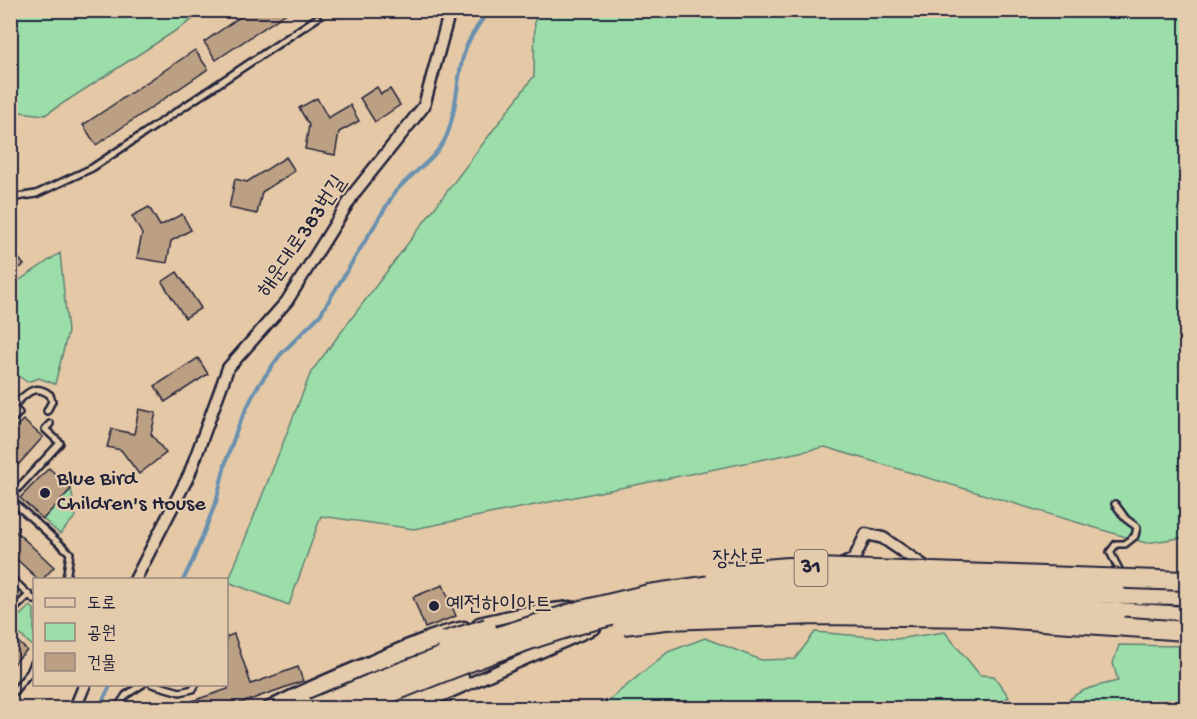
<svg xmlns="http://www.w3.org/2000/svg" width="1197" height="719" font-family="'Gochi Hand','Poor Story',sans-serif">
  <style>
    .green { fill: #9bdeaa; stroke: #5e8072; stroke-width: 1.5 }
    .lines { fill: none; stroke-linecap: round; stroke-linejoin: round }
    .stream { stroke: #6a90af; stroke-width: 4 }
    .building { fill: #bca084; stroke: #22223b; stroke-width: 1.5 }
    .lane-casing { stroke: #22223b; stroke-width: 10 }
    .street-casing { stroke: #22223b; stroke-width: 15 }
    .highway-casing { stroke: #22223b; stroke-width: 22 }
    .lane { stroke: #e4cbac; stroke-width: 5 }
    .street { stroke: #e4cbac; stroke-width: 10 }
    .highway { stroke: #e4cbac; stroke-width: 18 }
    .highway-bridge-casing { stroke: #22223b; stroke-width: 22; stroke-linecap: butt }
    .highway-bridge { stroke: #e4cbac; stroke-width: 18 }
    .poi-dot { fill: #22223b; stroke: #e4cbac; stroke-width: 2 }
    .labels { text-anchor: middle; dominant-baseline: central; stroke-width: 4.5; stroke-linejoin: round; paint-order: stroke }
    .shield { fill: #e4cbac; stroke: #5c555d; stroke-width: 1.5 }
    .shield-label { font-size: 21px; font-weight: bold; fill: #22223b }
    .street-label { font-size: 22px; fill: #22223b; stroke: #e4cbac }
    .poi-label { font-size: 22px; fill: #22223b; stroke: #e4cbac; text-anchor: start }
  </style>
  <rect width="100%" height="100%" fill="#e5c9a6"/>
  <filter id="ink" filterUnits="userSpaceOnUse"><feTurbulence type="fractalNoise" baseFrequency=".0167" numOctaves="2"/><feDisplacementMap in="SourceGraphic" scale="12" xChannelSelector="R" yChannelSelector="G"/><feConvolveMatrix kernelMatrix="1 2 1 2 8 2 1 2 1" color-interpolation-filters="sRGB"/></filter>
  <g filter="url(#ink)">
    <g class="green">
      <path d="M11,10H206V11L45,115L11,111Z"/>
      <path d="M535,11H1186V537L1146,543L825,447L414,529L321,516L289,605L228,582L311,372L534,76Z"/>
      <path d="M60,253L68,332L55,384L39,378L27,382L17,375L11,374V286Z"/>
      <path d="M71,489L76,516L60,534L43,519Z"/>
      <path d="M30,606L34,609V647L11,627V624Z"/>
      <path d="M815,632L896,639L945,632L980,675L994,676L1009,697L992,708H599L668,652L705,638L761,660L795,659Z"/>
      <path d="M1119,645L1184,646L1186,648V708H1063C1073,689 1098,686 1118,681L1113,663Z"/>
    </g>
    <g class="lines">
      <g class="stream">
        <path d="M183,580L193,560L208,522L216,502L226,461L239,424L256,389L280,355L320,315L395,192C412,172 436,160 447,135C458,108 456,77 465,50C470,35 480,23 489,10"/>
        <path d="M99,708L111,684"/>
      </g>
    </g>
    <g class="building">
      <path d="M250,10H291L216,60L204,42Z"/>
      <path d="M195,50L208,69L96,145L83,125Z"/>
      <path d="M377,87L381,94L390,89L400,105L375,122L360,98Z"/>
      <path d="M317,98L328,118L350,105L359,121L339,132L335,155L305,149L309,125L299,108Z"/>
      <path d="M286,157L295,171L262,192L257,214L229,208L235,179L247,182Z"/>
      <path d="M149,207L160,226L182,214L191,230L171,241L167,263L137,258L142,234L132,216Z"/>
      <path d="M10,247L24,265L10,274Z"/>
      <path d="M177,272L201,308L185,318L162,282Z"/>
      <path d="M198,358L208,374L165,402L155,386Z"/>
      <path d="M139,409L156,413L151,434L166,453L139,474L121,450L107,447L112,429L134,434Z"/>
      <path d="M23,420L43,437L10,474V433Z"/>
      <path d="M49,468L71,489L43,519L20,498Z"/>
      <path d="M10,526L54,567L42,580H39L10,553Z"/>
      <path d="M443,585L456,616L425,628L413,597Z"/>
      <path d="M234,634L251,684L298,667L303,681L227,708H195L192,701L228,689L226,637Z"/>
      <path d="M10,635L27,650L10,667Z"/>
    </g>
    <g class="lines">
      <g class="lane-casing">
        <g id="lane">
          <path d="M10,198L36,194L92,168L317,18"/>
          <path d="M12,407C25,395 34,382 50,395L52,401L47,411"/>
          <path d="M10,421L19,413L11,406"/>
          <path d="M10,497L60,443L45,429L50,424"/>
          <path d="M10,499L70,553L66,580"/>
          <path d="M1115,504L1126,519L1137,527L1135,536L1125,544H1116L1110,552L1122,575"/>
          <path d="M10,577L34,600"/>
          <path d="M10,613L29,595"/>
          <path d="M152,684L180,692L193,689L196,684"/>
          <path d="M10,696L30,672L34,663"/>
          <path d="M117,708L126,695L143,684"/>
        </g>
      </g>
      <g class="street-casing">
        <g id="street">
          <path d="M841,565L854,559L866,534L883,538L927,568"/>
          <path d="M135,580L189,475L228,368L287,301L355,192L424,106L450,10"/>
          <path d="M479,623L528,612L570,607"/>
          <path d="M75,708L85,684"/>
          <path d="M268,708C301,690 335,676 369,662C400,649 431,634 464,627"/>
          <path d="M414,708L595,628"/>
        </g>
      </g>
      <g class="highway-casing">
        <g id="highway">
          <path d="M1117,594L1186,595"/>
          <path d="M1116,612L1186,616"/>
          <path d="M288,708L335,686L445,641"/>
          <path d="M387,708L459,678"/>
        </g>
      </g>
      <use href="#lane" class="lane"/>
      <use href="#street" class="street"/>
      <use href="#highway" class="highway"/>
      <g class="highway-bridge-casing">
        <g id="highway-bridge">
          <path d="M715,573L788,567L1186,581"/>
          <path d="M623,625L666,620L818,615L986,617L1186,631"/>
          <path d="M445,641L487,628"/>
          <path d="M313,708L370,684L480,642L578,611L649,594L718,584L792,583L1117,594"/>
          <path d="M353,708C450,670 546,627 649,608C711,597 777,600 840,601C932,603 1024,607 1116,612"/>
        </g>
      </g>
      <use href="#highway-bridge" class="highway-bridge"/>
    </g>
  </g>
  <g class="poi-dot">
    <circle cx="45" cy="493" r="6"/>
    <circle cx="434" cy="606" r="6"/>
  </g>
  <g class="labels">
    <rect class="shield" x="794.5" y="550" width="33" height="36" rx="4.5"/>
    <g class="shield-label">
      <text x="811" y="568">31</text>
    </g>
    <g class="street-label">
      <text transform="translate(303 237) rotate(-56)">해운대로383번길</text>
      <text transform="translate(739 560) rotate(-2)">장산로</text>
    </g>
    <g class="poi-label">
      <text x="57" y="480">Blue Bird<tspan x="57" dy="25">Children's House</tspan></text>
      <text x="446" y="606">예전하이아트</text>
    </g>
  </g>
  <rect width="1197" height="719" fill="none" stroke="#e4cbac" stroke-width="36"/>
  <rect x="18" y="18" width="1161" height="683" fill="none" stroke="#22223b" stroke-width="2" filter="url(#ink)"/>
  <rect x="33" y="578" width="195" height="108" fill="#e4cbac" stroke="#96877f" stroke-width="1.5"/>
  <rect x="45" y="598" width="30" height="9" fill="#e4cbac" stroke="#96877f" stroke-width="1.5"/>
  <text x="87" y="608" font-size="18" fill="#22223b">도로</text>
  <rect x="45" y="623" width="30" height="18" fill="#9bdeaa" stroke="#96877f" stroke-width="1.5"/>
  <text x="87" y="638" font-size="18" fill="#22223b">공원</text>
  <rect x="45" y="653" width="30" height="18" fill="#bca084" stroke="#96877f" stroke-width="1.5"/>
  <text x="87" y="668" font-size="18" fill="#22223b">건물</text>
</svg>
